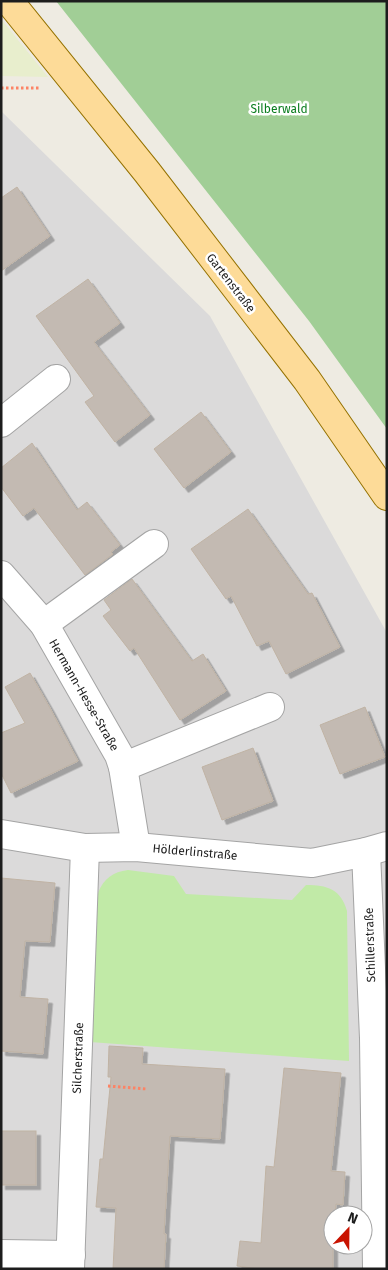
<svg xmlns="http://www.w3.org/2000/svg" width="388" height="1270" font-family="'Fira Sans',sans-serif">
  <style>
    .residential { fill: #dbdada; fill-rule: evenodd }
    .farmland { fill: #e8eecd }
    .grass { fill: #c1eaa7 }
    .forest { fill: #a1ce96 }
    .building { fill: #c3bab2; stroke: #c0b3a4; filter: url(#shadow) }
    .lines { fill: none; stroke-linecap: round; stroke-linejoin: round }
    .minor-casing { stroke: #a4a4a4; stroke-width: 30 }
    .major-casing { stroke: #957200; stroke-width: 30 }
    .path { stroke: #fc8365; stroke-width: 3; stroke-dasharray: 2.5 2.5; stroke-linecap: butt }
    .minor { stroke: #fff; stroke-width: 28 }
    .major { stroke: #fddb98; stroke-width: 28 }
    .labels { text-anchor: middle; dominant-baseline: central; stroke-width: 5; stroke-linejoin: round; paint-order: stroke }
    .park-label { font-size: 12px; fill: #097c1e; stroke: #fff }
    .street-label { font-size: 12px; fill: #1d1d1d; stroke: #fff }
  </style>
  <defs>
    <filter id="shadow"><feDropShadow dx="4.5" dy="4.5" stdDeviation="0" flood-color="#0004"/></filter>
  </defs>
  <rect width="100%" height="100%" fill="#eeebe2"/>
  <path class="residential" d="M1,111L210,316L387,633V1269H1ZM333,1215H363V1245H333Z"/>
  <path class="farmland" d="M1,19L48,77L1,76Z"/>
  <path class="grass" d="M128,870L174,876L186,894L292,900L306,885C327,885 341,889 347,911L349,1061L90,1042L98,893C104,878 113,872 128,870Z"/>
  <path class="forest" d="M56,1H387V429L309,321Z"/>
  <g class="building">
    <path d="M17,187L50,236L1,271V198Z"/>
    <path d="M88,279L120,323L94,342L150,415L115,442L85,402L94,396L36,316Z"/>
    <path d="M201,412L231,452L184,488L154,449Z"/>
    <path d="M32,443L77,510L87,502L120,545L111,552L113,554L85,575L34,508L23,516L1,487V468Z"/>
    <path d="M248,509L308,594L312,593L340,647L286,674L269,641L257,646L231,596L226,599L191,549Z"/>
    <path d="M132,579L192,661L203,654L226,691L180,720L134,648L130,651L103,616L111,610L104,600Z"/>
    <path d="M30,673L50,708L78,761L11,793L1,773V733L25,723L5,687Z"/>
    <path d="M365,707L385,757L340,774L320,725Z"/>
    <path d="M253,748L273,801L222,820L202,767Z"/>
    <path d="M1,878L55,883L50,942L25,941L20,997L48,999L43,1054L1,1051Z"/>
    <path d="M109,1046L143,1048L142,1064L225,1069L220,1139L170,1136L164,1234H166L164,1269H113L116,1208L96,1207L100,1159H103L111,1077H108Z"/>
    <path d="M284,1068L341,1073L331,1171L345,1172L343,1205L336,1204L335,1215H333V1269H259L237,1266L240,1241L261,1243L266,1166L274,1167Z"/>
    <rect x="1" y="1131" width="35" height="54"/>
  </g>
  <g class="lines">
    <g class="minor-casing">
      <g id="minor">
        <path d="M1,423L56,379"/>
        <path d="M1,575L44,624L119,755L123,767L136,847"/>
        <path d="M44,624L154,544"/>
        <path d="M123,767L270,707"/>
        <path d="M1,834L85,848L136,847L312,863L366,852L387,846"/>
        <path d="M366,852L374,1038L377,1269"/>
        <path d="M1,1254L71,1255"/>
        <path d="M70,1269L85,848"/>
      </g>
    </g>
    <g class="major-casing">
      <path id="major" d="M9,1L147,172L307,380L387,496"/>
    </g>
    <g class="path">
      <path d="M1,88H41"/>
      <path d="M108,1086L147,1089"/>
    </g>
    <use href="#minor" class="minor"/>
    <use href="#major" class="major"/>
  </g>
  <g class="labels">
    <g class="park-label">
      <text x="279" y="109">Silberwald</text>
    </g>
    <g class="street-label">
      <text transform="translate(231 283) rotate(52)">Gartenstraße</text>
      <text transform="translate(84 695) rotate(60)">Hermann-Hesse-Straße</text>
      <text transform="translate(195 852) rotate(5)">Hölderlinstraße</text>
      <text transform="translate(370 945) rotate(-92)">Schillerstraße</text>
      <text transform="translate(78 1058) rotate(-88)">Silcherstraße</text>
    </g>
  </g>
  <rect width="388" height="1270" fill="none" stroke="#1d1d1d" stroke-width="5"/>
  <g transform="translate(348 1230) rotate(22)"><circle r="24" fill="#ffffff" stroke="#a5a5a5"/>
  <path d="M0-4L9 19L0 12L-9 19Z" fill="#c91300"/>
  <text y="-8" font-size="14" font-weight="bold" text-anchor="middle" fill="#1d1d1d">N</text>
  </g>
</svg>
